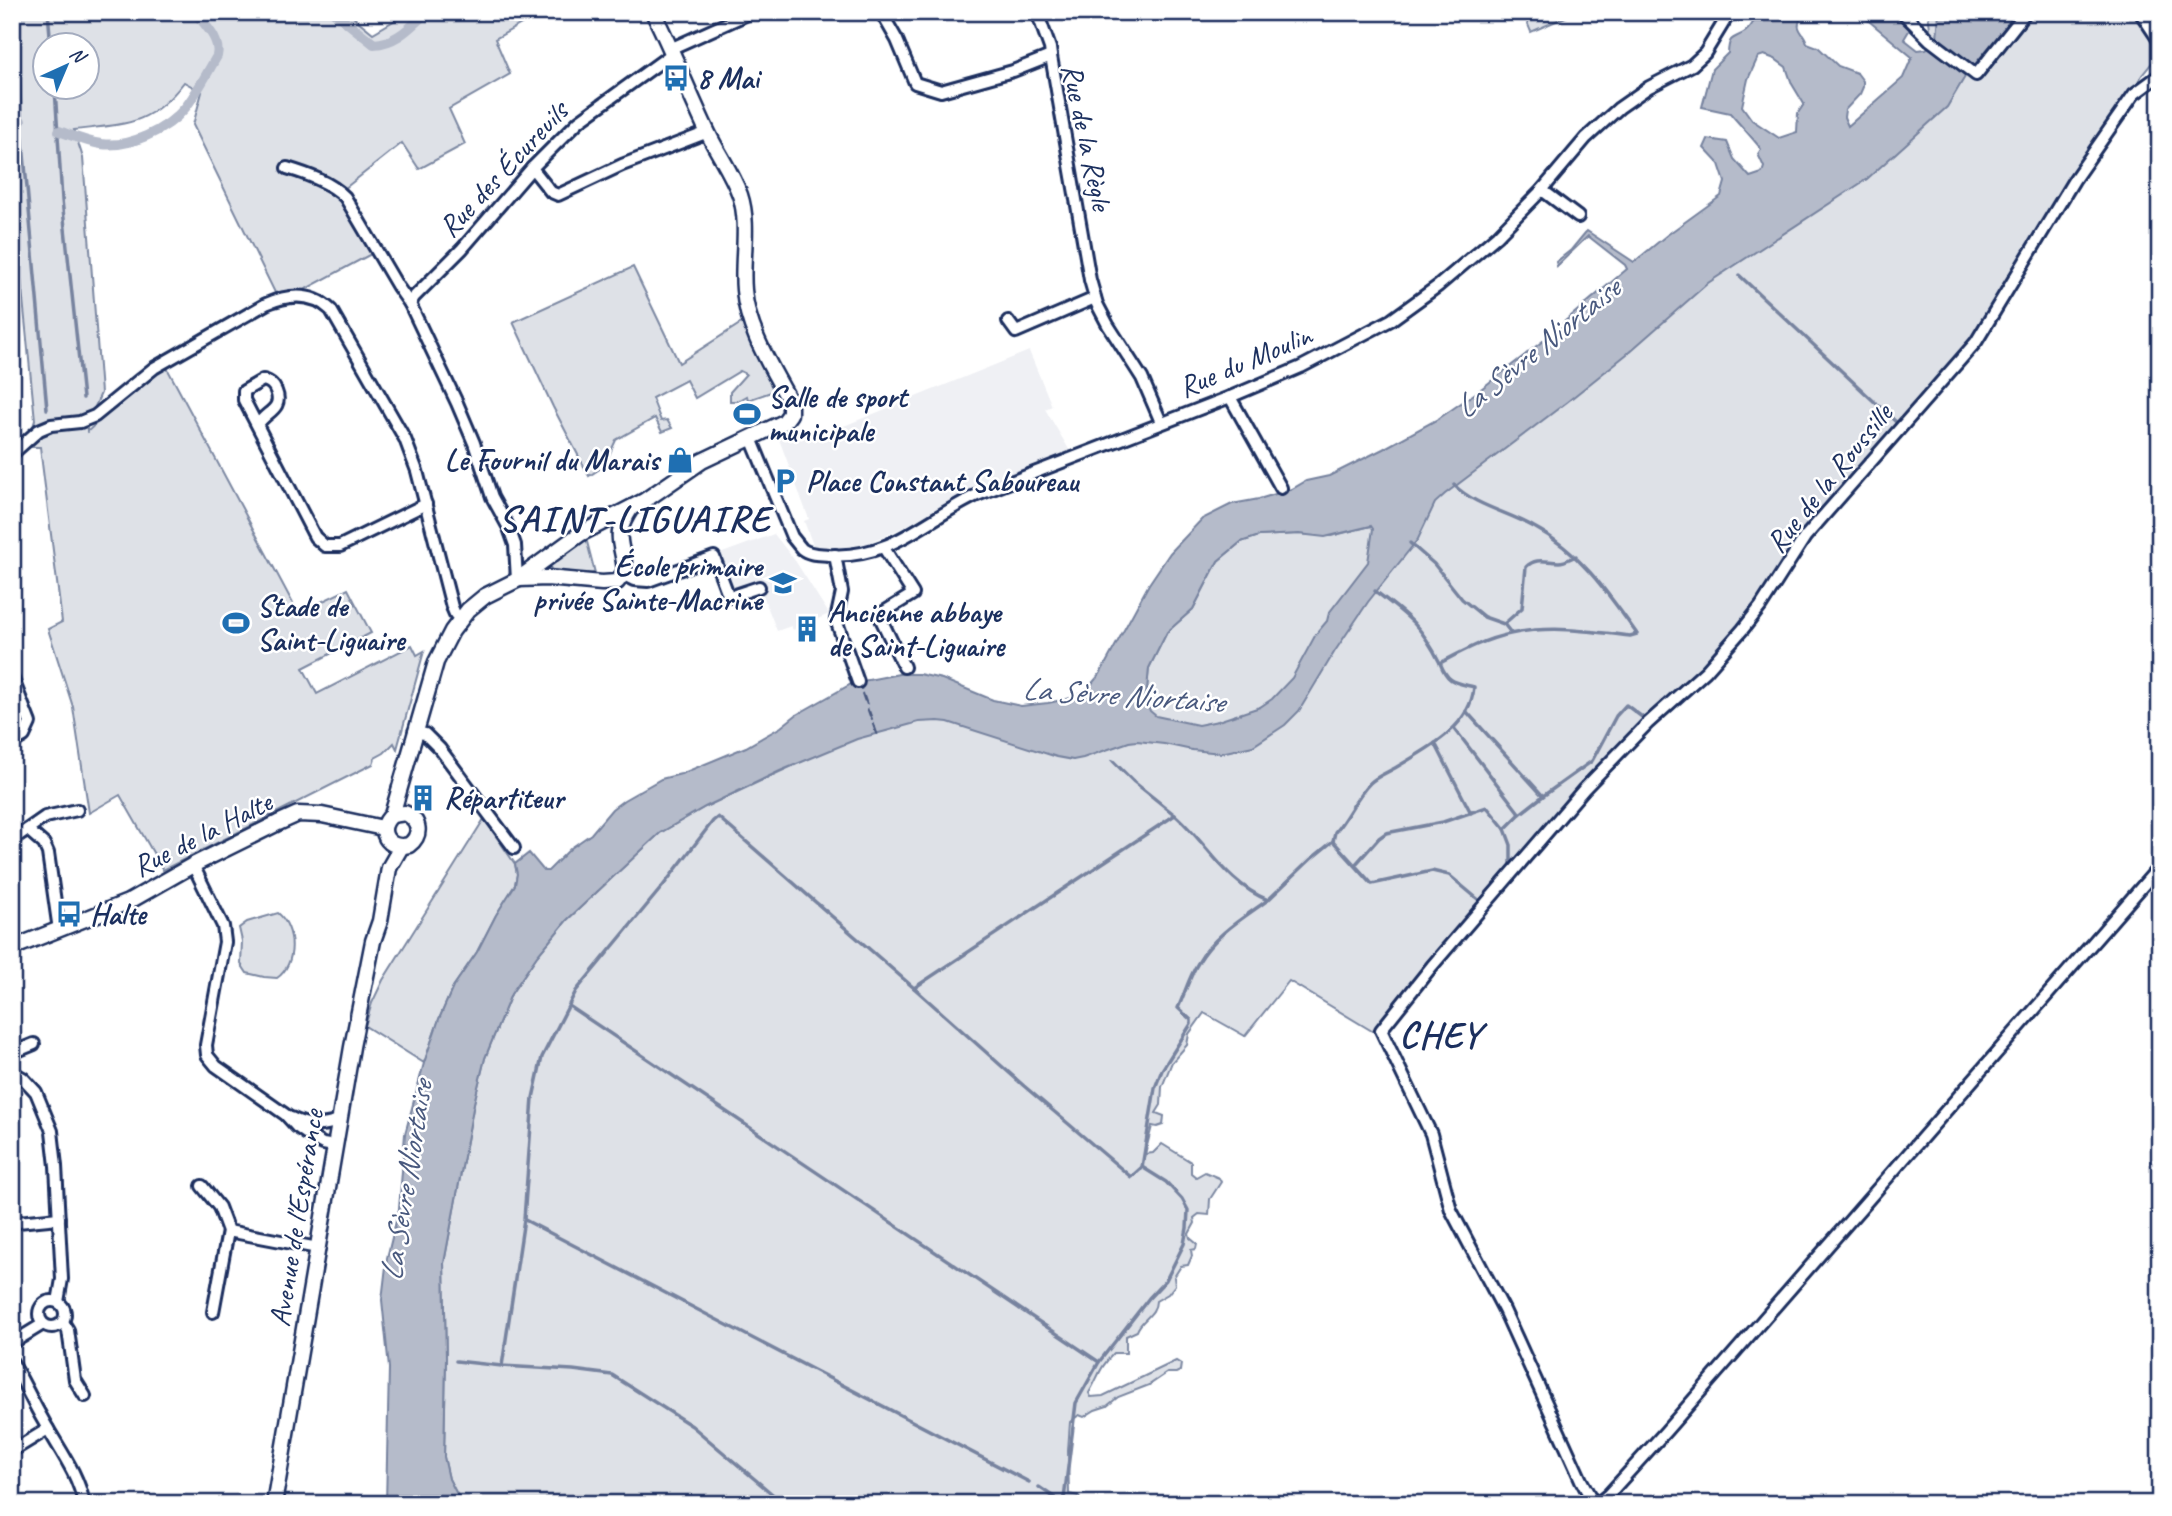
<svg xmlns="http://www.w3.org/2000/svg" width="2172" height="1516" font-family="Caveat,sans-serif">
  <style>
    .built { fill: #eff0f4 }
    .green { fill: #dee1e7; stroke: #7c88a2; stroke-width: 2; fill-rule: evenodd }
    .water { fill: #b5bbca; stroke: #77839f; stroke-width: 2; fill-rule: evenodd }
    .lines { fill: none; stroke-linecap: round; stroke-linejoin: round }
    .stream { stroke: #77839f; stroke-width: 3.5 }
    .canal { stroke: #b5bbca; stroke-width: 10 }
    .ferry { stroke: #49597e; stroke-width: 2; stroke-dasharray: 9 7; stroke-linecap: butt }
    .minor-casing { stroke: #1b2f5e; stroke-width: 16 }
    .tertiary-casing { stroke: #1b2f5e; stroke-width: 19 }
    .minor { stroke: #fff; stroke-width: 10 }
    .tertiary { stroke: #fff; stroke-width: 14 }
    .labels { text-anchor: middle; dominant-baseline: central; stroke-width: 5; stroke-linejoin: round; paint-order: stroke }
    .poi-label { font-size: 30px; font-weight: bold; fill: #1b2f5e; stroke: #fff; text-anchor: start }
    .street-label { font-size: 30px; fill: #1b2f5e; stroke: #fff }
    .water-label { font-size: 32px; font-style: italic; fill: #49597e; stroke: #fff }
    .district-label { font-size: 37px; font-weight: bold; letter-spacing: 2px; fill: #1b2f5e; stroke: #fff }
  </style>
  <rect width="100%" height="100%" fill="#fff"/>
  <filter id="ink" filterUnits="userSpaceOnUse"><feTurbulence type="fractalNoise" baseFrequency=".0143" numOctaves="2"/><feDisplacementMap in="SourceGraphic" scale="14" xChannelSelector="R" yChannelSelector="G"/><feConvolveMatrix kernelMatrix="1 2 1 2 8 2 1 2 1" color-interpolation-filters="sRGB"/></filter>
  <g filter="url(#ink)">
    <g class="built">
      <path d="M1029,351L1052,406L1045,409L1070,451L965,493L902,528L868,543L838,548H814L804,521L809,519L777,434L792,428L804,432L810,430L819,436Z"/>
      <path d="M774,534L796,562L829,614L793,630L791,626L777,631L757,581L731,591L717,555Z"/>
    </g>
    <g class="green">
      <path d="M12,12H347L373,33L409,12H542L495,39L510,74L449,109L465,144L419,169L402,143L344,189L373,253L280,303L193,125L202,92L184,82C150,126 126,124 74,130L83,158L101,393L87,425V432L150,374L166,366L298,613L348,589L371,633L303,668L317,694L412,645L417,655L424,651L397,749L394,743L384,753L375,758L373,764L163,870L120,795L89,813L73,707L48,629L62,622L40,447H29L28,443L35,420L12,188ZM46,46H88V88H46Z"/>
      <path d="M1523,12H1577L1531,32Z"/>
      <path d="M1928,12H2160V53L2142,75L1973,351L1816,533L1764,610L1649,726L1480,916L1386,1029L1372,1031L1289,981L1245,1036L1204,1013L1189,1034L1187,1045L1172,1062L1162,1087L1161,1105L1156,1113L1164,1116L1163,1125L1157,1127L1152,1126L1145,1154L1153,1153L1162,1144L1191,1162V1173L1196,1177L1205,1172L1219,1178L1221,1182L1210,1199L1209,1215L1199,1214L1194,1218L1195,1223L1189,1234L1190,1238L1197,1244L1196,1249L1191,1250L1192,1256L1188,1265L1181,1266L1174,1277L1175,1285L1168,1294L1156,1301C1156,1315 1141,1319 1137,1331L1126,1336V1353H1114C1099,1368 1099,1376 1089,1393L1091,1397L1103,1396L1176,1361L1181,1364L1180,1371L1176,1373H1167L1149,1385L1118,1397L1107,1406L1095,1410L1084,1417L1079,1415L1070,1422L1068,1451L1069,1494L1079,1496L1081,1504H462L449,1479L444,1457L446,1358L444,1263L474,1103L485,1058L511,994L537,956L567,920L660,833L705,807L818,754L909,708L1073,760L1146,700L1149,668L1167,632L1193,609L1218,561L1241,542L1259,536L1299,534L1331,536L1371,526L1868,149L1932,45Z"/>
      <path d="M633,267L679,363L743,322L777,390L748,400L747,396L738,401H730V392L746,374L740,371L695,398L686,380L652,398L661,421L667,420L672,428L662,432L655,418L616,440L604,466L589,476L553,407L513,322Z"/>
      <path d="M586,538L595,573L585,575L552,573L548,560Z"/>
      <path d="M484,819L515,864L517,874L515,885L496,915L477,952L453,987L439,1019L424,1063L365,1026L372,1003L383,980Z"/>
      <path d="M278,913C296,928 297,964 277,978L264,977L247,973L241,964L242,941L239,928L247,922Z"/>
    </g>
    <path class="water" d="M1759,12H1798L1800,20C1795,30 1805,33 1807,43L1818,47L1838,66L1857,73L1863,81V87L1860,94L1845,110L1844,117L1848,126L1903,78L1912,57L1858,12L1894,14L1910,29L1904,39L1918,50L1926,49L1937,40L1939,12H2018L1966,75L1947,107L1867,179L1708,283L1627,354L1567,402L1445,494L1435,503L1418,539L1368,602L1335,651L1299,711L1285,725L1253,746L1221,753L1192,750L1164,744L1137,741L1129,742L1083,758L1073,760L1057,757L948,722L938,721L919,722L857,739L780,771L705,807L660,833L567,920L537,956L511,994L485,1058L474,1103L444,1263L446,1358L444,1457L449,1479L462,1504H386L389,1368L382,1300L387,1258L399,1209L405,1134L424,1063L439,1019L453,987L477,952L496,915L515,885L517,874L515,864L529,853L544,871H548L571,848L591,834L612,809L624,800L661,779L681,774L746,747L781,727L796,715L853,683L899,674H919L942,679L993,700L1021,706L1048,703L1076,697L1089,687L1100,674L1149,584L1170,553L1202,519L1232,504L1259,499L1292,489L1306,481L1329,476L1383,449L1438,419L1477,392L1561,327L1564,322L1627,269L1625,265L1588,236L1557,266L1556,262L1571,250L1585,233L1587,231L1634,262L1667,235L1721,196L1725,182L1719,164L1704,148L1708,139L1727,142L1734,159L1750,177L1762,173L1764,167L1758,154L1761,149C1751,136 1740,125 1730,113L1702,107L1712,69L1728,53C1729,36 1732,40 1745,32C1752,27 1755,19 1759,12ZM1764,55L1775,59L1786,67L1792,84L1804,104L1798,113L1797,132L1779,138L1752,120L1742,106L1748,79L1758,57ZM1371,526L1373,529L1368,562L1329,613L1327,621L1316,634L1292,678L1272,699L1260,707L1218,721L1198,725L1156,716L1150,711L1146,700L1149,668L1167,632L1193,609L1218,561L1241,542L1259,536L1299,534L1325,537Z"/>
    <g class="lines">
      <g class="stream">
        <path d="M14,12L19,59L21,121L47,409"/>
        <path d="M48,12L51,46"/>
        <path d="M55,88L62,200L83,398"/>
        <path d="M1739,275L1896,422"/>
        <path d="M1410,543L1434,564L1462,599L1484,617L1504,624L1511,633"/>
        <path d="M1375,591C1408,616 1421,625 1440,663"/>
        <path d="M1504,624L1522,608L1526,567C1536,557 1546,562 1559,562C1565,562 1571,558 1576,556"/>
        <path d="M1466,711L1543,796L1520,814"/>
        <path d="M1454,728L1520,814L1505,829"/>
        <path d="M1435,743L1471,813"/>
        <path d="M1543,796L1592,761L1616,716L1626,705L1642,717"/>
        <path d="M1333,841L1335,832C1348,817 1356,797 1370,783C1376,777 1386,773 1393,769C1425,750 1470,729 1474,687C1454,682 1448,683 1440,663C1463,651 1485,639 1510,634C1549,625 1591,631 1630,636L1637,634C1608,593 1579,551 1534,527C1508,512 1475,506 1454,485"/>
        <path d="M1268,900L1311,859L1333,841L1372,884L1432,871L1449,875L1480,901L1511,866V845L1505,829L1487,807L1443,822L1386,833L1379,838L1355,865"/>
        <path d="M914,988L1024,1086L1131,1177L1142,1167L1155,1088L1162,1070L1191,1024V1020L1178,1008C1185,993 1189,977 1198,963C1214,935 1243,918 1268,900C1227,884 1207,843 1175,815"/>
        <path d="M569,1006L1099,1362"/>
        <path d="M525,1220L1029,1482"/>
        <path d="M456,1361L502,1366L573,1370L612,1375L692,1426L784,1504"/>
        <path d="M502,1366L524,1219L533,1098L542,1057L576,991L662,887L713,821L718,817L914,988L1175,815L1134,782L1113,761"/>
        <path d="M1039,1487L1061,1502L1064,1499L1076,1403L1099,1362L1149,1298L1166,1280L1184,1244L1187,1228L1188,1210L1182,1199L1166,1182L1142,1167"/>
      </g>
      <g class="canal">
        <path d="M334,12L374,44C397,43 410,27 427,12"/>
        <path d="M12,122L21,121"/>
        <path d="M59,131C73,136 87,142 101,144C129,148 167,130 185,108C197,93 207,73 217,56C221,40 205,25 195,12"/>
      </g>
      <path class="ferry" d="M858,682H859L878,736H877Z"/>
      <g class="minor-casing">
        <g id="minor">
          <path d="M881,12L897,40L915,83L941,91L1013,71L1051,56L1090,280L1097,304L1108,325L1142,378L1161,422"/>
          <path d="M1037,12L1050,48L1051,56"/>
          <path d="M1902,12L1930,40L1976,75L2026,12"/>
          <path d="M2140,12L2160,42"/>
          <path d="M672,48L752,12"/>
          <path d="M287,168C307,174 330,182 345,197L398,287L410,304"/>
          <path d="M532,168L551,192L558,195L622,165L708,132"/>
          <path d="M1542,190L1578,217"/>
          <path d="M1008,321L1016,332L1095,298"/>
          <path d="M1230,397L1281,488"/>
          <path d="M258,425C264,412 284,410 276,391C273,384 270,382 263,380L244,391V400L315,537L325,546H340L426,504"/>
          <path d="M751,438L792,537C795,540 799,546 802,549C809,555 820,554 829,555C889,560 926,519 977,495L1230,397L1301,367L1391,320L1438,286L1497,236L1542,190L1586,138L1619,108L1649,87L1692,65L1705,53L1730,12"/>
          <path d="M12,454L39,430L51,425L80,422L95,416L154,368L266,304C289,294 312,292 331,310L405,439L417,471L452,607L455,614L460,619"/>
          <path d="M884,548L913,594L879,615L904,667"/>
          <path d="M835,555L842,592L836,620L858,682"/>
          <path d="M624,575L634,580L648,581L714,557L729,597L759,587"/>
          <path d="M517,580L515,545L509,528L492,497L474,443L457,403L410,304L414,297L462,249L532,168L579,121L673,53"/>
          <path d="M12,677L30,723L24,736L12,743"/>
          <path d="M414,732L425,734L440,749L514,848"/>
          <path d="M28,830L44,844L48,853L59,930"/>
          <path d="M12,840L45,817L77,810"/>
          <path d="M193,865L223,926L225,942L206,1045L207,1055L216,1066L286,1115L297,1127L314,1139L323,1144L334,1146"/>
          <path d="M12,1053L34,1044"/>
          <path d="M12,1072L23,1078L36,1092L52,1131L56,1166L62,1279L58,1302"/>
          <path d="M291,1118C309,1127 320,1127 339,1121"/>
          <path d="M202,1186L219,1207L228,1231L318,1248"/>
          <path d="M18,1222L59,1218"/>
          <circle cx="52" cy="1314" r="13"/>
          <path d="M213,1312L228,1231"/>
          <path d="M63,1322L68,1330L75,1380L85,1396"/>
          <path d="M12,1343L43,1324"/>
          <path d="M12,1362C23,1381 32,1401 43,1420C58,1448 78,1472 84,1504"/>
          <path d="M12,1451L48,1429"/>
          <path d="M1594,1504L1581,1480L1504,1310L1451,1210L1431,1134L1381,1030L1432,966L1584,789L1648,723L1706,671L1743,629L1761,606L1805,537L1976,342L2074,180L2134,94L2160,75"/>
          <path d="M1597,1504L1608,1495L1666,1431L2160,866"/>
        </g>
      </g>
      <g class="tertiary-casing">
        <g id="tertiary">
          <path d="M519,579L547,578L602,583L617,582L625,572C623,540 611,539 631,508"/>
          <path d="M392,815L405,813C420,820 422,835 409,845C388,851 375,830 392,815L436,662L452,631L468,610L485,596L517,580L580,534L644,501L702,461L784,422L790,414V402C772,368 747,330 744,290C741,259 750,225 740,195C732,173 718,154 708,133C689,93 673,52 653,12"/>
          <path d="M12,948L128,902L193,865L278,823L298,814L322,815L383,828"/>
          <path d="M274,1504L352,1047L373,941L380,921L389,868L401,847"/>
        </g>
      </g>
      <use href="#minor" class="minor"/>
      <use href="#tertiary" class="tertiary"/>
    </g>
  </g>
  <defs>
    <g id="bus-bare" transform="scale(2.1)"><path d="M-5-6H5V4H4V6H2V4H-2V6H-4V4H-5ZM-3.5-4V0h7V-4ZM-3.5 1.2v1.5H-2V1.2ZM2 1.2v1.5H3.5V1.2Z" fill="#1f6fb2" stroke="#fff" stroke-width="2.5" paint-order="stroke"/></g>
    <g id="stadium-bare" transform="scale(2.1)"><path d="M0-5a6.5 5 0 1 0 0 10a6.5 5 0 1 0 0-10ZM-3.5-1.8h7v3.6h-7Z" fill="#1f6fb2" stroke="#fff" stroke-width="2.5" paint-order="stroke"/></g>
    <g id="shop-bare" transform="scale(2.1)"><path d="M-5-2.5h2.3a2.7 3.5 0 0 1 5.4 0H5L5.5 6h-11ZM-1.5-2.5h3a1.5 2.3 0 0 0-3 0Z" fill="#1f6fb2" stroke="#fff" stroke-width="2.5" paint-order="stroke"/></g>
    <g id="parking-bare" transform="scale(2.1)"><path d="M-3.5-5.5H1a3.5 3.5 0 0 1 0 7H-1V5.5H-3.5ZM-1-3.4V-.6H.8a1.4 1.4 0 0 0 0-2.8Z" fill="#1f6fb2" stroke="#fff" stroke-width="2.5" paint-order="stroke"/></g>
    <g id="school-bare" transform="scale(2.1)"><path d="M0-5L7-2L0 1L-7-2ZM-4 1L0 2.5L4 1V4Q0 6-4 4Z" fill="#1f6fb2" stroke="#fff" stroke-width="2.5" paint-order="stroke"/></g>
    <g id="building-bare" transform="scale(2.1)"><path d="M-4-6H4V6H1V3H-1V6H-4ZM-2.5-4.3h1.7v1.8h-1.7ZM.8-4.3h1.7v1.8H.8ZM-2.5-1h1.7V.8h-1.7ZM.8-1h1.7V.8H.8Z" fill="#1f6fb2" stroke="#fff" stroke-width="2.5" paint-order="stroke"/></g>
  </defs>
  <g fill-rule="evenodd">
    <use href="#bus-bare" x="676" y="78"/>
    <use href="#stadium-bare" x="747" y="414"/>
    <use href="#shop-bare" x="680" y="460"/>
    <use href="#parking-bare" x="785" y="481"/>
    <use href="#school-bare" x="783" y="583"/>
    <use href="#stadium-bare" x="236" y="623"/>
    <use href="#building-bare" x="807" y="629"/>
    <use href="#building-bare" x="423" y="798"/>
    <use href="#bus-bare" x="69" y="914"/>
  </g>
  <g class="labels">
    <g class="poi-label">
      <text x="697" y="78">8 Mai</text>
      <text x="768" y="397">Salle de sport<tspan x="768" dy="34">municipale</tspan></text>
      <text x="659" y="460" text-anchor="end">Le Fournil du Marais</text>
      <text x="806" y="481">Place Constant Saboureau</text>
      <text x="762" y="566" text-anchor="end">École primaire<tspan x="762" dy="34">privée Sainte-Macrine</tspan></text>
      <text x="257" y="606">Stade de<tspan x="257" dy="34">Saint-Liguaire</tspan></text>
      <text x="828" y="612">Ancienne abbaye<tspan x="828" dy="34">de Saint-Liguaire</tspan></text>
      <text x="444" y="798">Répartiteur</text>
      <text x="90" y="914">Halte</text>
    </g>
    <g class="street-label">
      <text transform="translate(1087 137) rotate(78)">Rue de la Règle</text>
      <text transform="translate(503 169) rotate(-47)">Rue des Écureuils</text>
      <text transform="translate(1245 361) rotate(-23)">Rue du Moulin</text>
      <text transform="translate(1829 478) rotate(-51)">Rue de la Roussille</text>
      <text transform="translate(202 834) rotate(-27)">Rue de la Halte</text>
      <text transform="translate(296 1218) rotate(-81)">Avenue de l'Espérance</text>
    </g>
    <g class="water-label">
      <text transform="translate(1537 348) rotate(-39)">La Sèvre Niortaise</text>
      <text transform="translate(1123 695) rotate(4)">La Sèvre Niortaise</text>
      <text transform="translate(406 1181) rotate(-81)">La Sèvre Niortaise</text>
    </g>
    <g class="district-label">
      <text x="635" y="518">SAINT-LIGUAIRE</text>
      <text x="1441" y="1034">CHEY</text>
    </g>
  </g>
  <rect width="2172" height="1516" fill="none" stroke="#fff" stroke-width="42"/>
  <rect x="21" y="21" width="2130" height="1474" fill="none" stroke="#1b2f5e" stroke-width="2.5" filter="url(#ink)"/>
  <g transform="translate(66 66) rotate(44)"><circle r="33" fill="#ffffff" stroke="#a4acbf" stroke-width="2"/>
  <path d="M0-5L12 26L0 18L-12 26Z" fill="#1f6fb2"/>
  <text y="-10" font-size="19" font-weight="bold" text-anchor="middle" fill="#1b2f5e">N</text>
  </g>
</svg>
